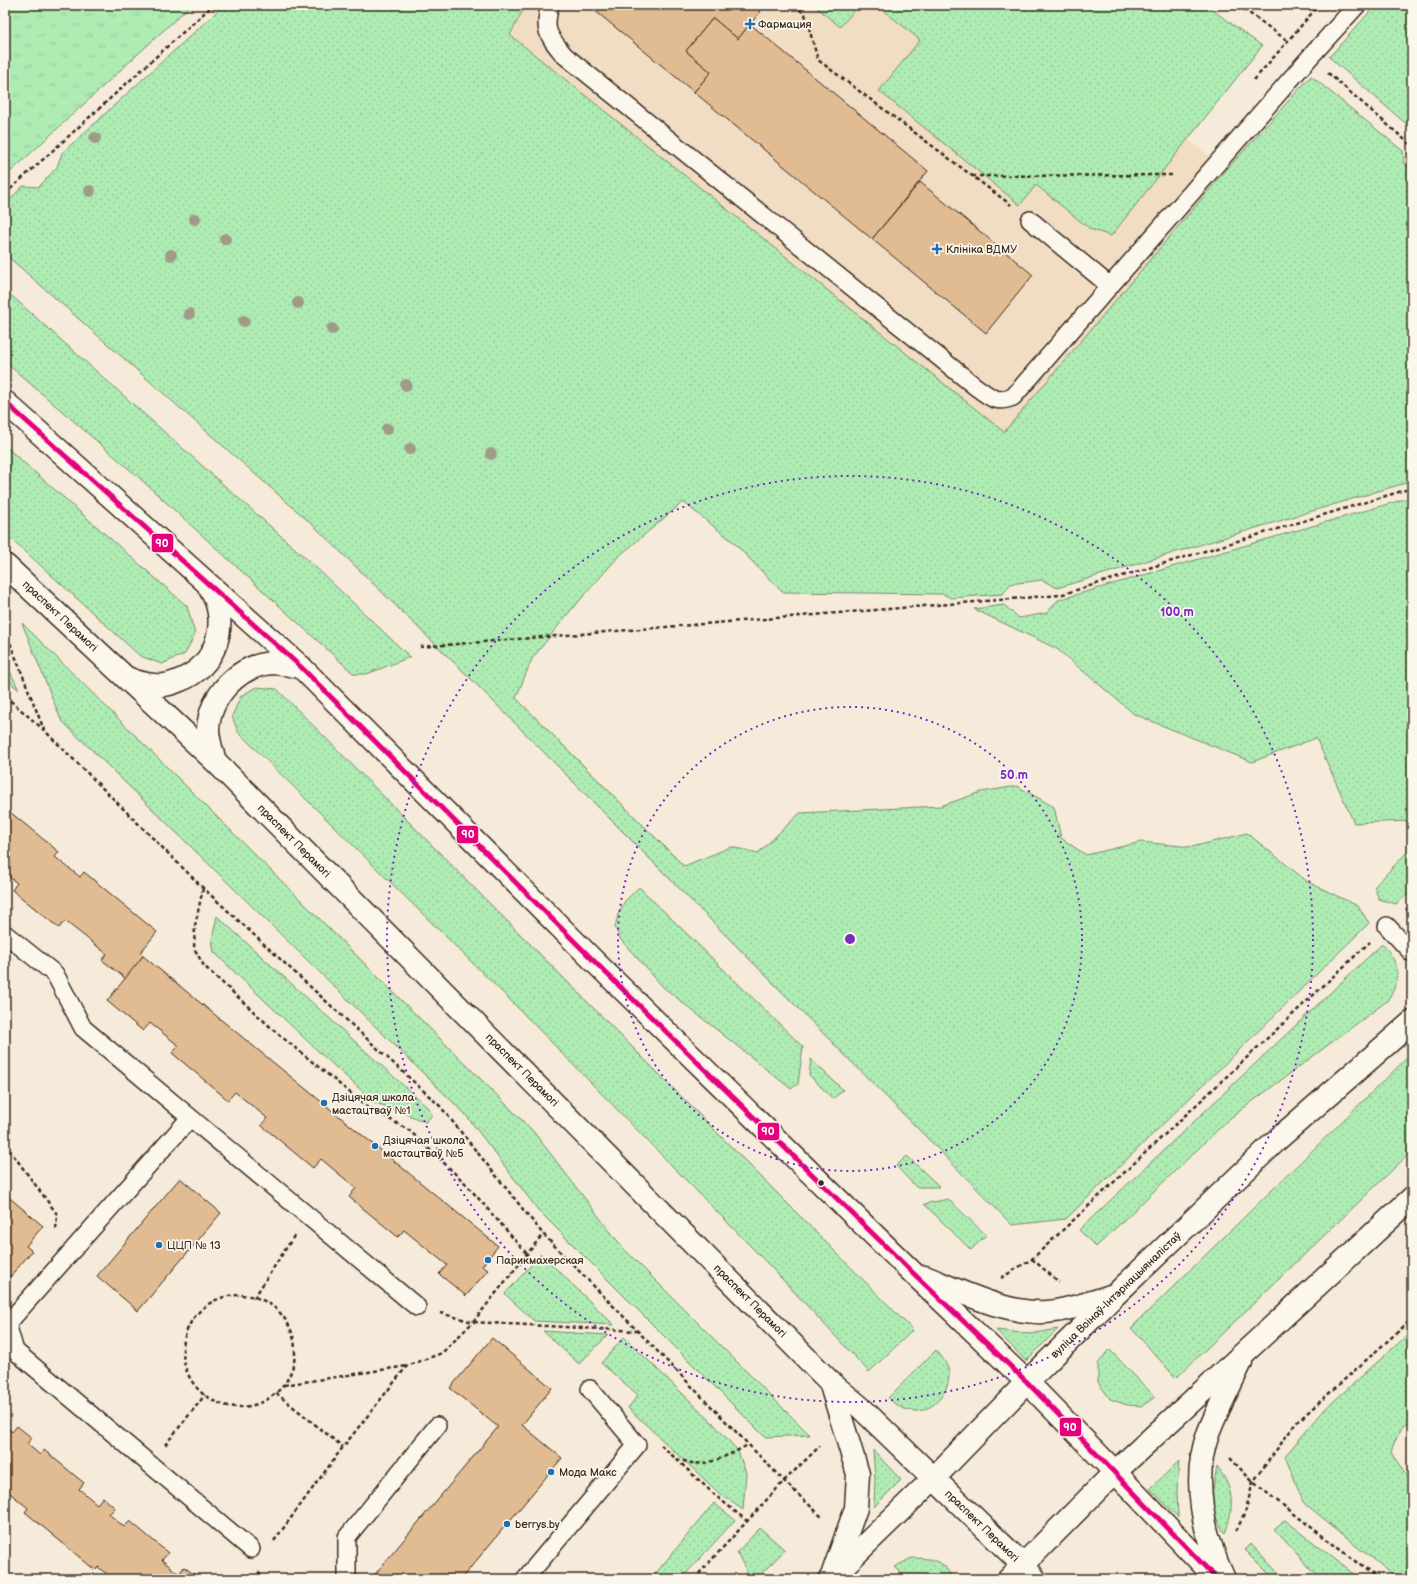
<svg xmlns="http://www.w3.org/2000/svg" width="1417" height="1584" font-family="'Balsamiq Sans',sans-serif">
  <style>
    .built { fill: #f0ddc4 }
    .grass { fill: url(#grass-dots); stroke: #748b69 }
    .park { fill: url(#park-tufts); stroke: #748b69 }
    .building { fill: #e1bc92; stroke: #3b2a1e }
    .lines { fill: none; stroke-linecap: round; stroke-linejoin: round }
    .service-casing { stroke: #3b2a1e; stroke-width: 20 }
    .secondary-casing { stroke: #3b2a1e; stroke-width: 25 }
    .primary-casing { stroke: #3b2a1e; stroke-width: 25 }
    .path { stroke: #3b2a1e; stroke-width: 2.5; stroke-dasharray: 4 3; stroke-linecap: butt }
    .service { stroke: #fbf7ec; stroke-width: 17 }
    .secondary { stroke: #fbf7ec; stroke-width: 22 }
    .primary { stroke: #fbf7ec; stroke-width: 22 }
    .bus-1-casing { stroke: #fbf7ec; stroke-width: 8 }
    .bus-1 { stroke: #e5007d; stroke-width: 5 }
    .tree { fill: #9f9b88 }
    .ring { fill: none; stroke: #7b2cbf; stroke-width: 2; stroke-dasharray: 2 4 }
    .poi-dot { fill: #1f6fb2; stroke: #fbf7ec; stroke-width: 1.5 }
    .bus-dot { fill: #3b2a1e; stroke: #fbf7ec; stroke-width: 1.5 }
    .labels { text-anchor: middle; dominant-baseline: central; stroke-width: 3.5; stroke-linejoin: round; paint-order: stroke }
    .poi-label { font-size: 11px; fill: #3b2a1e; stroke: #fbf7ec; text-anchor: start }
    .street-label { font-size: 11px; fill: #3b2a1e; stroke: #fbf7ec }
    .centre { fill: #7b2cbf; stroke: #fbf7ec; stroke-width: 2 }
    .ring-label { font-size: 12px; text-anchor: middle; font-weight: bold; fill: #7b2cbf; stroke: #fbf7ec; stroke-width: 3.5; stroke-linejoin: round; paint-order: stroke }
    .line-badge { stroke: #fbf7ec; stroke-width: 1.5 }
    .badge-label { font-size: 11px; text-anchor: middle; font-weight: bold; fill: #fff }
  </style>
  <defs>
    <pattern id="grass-dots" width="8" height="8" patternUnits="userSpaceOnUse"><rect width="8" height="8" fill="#aeecb4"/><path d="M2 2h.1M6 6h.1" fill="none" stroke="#97cb9a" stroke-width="1.8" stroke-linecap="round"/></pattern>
    <pattern id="park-tufts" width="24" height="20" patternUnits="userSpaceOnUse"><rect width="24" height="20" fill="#aeecb4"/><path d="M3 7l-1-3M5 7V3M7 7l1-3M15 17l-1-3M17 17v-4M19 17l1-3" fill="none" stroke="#97cb9a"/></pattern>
  </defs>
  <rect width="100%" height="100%" fill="#f6ebda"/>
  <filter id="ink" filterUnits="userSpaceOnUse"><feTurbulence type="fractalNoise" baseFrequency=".025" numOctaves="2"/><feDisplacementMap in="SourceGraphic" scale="8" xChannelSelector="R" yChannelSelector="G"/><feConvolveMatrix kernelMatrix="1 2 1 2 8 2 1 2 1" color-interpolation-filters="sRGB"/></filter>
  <g filter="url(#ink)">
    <path class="built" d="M407,5H1024L1230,173L991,455Z"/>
    <g class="grass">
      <path d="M224,5H523L524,8L510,35L1004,432L1227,169L1311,76L1403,151L1404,163L1412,170V481L1057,588L1042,580L1010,584L1003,594L951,598L943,594L782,592L732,541L683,502L618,557L566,616L532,659L516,698L684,866L731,847L758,853L800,813L941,806L981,792L1017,786L1054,807L1061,838L1086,855L1141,842L1192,847L1247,833L1308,882L1358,906L1369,923L1066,1219L1012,1225L935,1146L476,684L314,526L5,254V205L23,186L39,187L57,167L62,153Z"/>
      <path d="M814,5H859L840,27Z"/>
      <path d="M877,5H1206L1262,46L1111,236L1090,229L1036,185L1020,205L879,91L920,40Z"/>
      <path d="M1376,5H1412V129L1329,57Z"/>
      <path d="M5,290L308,560L410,657L367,674H354L136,475L5,362Z"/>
      <path d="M5,446L187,606L195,634L185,654L162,664L140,656L5,533Z"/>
      <path d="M1412,497V821L1354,823L1316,738L1252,762L1134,714L1057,649L974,609L1004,605L1019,618L1047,613L1058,600Z"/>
      <path d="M22,623L533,1131L623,1248L810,1435L765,1437L538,1210L465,1114L61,720Z"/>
      <path d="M5,661L19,690L5,678Z"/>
      <path d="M256,687L277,689L913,1330L869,1372L767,1263L512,1002L238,732L232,716L241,696Z"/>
      <path d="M1412,847V891L1396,904L1379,899L1374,887Z"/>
      <path d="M639,887L803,1047L798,1084L791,1089L663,987L621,940L615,928L618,914L625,901Z"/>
      <path d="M217,916L428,1108L432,1115L426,1122L374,1102L318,1051L225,963L214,952L212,939Z"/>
      <path d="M1382,944C1393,955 1400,968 1396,984C1394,990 1390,996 1387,1001L1229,1119L1096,1247L1079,1230Z"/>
      <path d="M1412,1053V1151L1176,1378L1131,1328Z"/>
      <path d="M811,1059L843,1090L833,1099L809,1075Z"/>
      <path d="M907,1156L940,1187H916L896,1166Z"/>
      <path d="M948,1199L986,1235L971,1250L924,1204Z"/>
      <path d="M541,1254L614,1325L534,1321L505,1294Z"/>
      <path d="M1058,1329L1026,1361L996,1330L1030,1334Z"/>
      <path d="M543,1331L608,1335L579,1364Z"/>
      <path d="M1412,1331V1420L1400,1430L1391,1452L1412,1485V1579H1398L1303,1502L1285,1456L1325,1409Z"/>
      <path d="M624,1337L713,1423L738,1451L746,1473L743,1510L720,1494L628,1408L638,1395L601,1363Z"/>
      <path d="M1109,1349L1155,1397L1142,1406L1127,1405L1110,1399L1098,1382V1364Z"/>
      <path d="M936,1350C942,1357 949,1365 949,1375C949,1396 928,1416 907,1410C900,1408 894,1403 888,1398Z"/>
      <path d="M873,1450L901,1480L874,1507L875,1479Z"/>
      <path d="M1179,1461L1177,1489L1178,1517L1150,1489Z"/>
      <path d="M1217,1467C1235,1490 1234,1507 1225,1534L1214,1514L1212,1494Z"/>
      <path d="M714,1503L735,1520L681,1579H651Z"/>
      <path d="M1285,1520L1360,1579H1320L1274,1529Z"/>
      <path d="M760,1528L785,1550L756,1579H750L737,1552Z"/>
      <path d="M1251,1544L1284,1579H1274L1245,1550Z"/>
      <path d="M912,1558C934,1559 942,1558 953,1579H907L894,1567Z"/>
    </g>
    <path class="park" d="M5,5H191L5,177Z"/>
    <g class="building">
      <path d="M597,5H754L761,11L738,39L713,18L686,51L711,72L694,92L593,9Z"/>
      <path d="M713,18L738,39L750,24L928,171L872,239L694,92L711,72L686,51Z"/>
      <path d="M920,182L1033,275L986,333L872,239Z"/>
      <path d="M5,808L59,852L55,857L80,877L84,872L157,932L140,953L143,956L126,979L102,960L107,954L65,921L59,928L12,890L17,883L5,874Z"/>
      <path d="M143,956L498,1246L482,1266L488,1270L466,1296L439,1274L447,1265L404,1230L398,1237L349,1197L356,1188L339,1174L321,1159L313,1168L261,1125L267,1118L235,1092L228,1100L172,1053L179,1046L150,1023L143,1031L107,1001Z"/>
      <path d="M180,1178L221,1213L138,1311L97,1276Z"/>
      <path d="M5,1194L43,1226L26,1246L32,1251L10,1277L5,1273Z"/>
      <path d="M492,1338L552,1388L522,1425L562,1458L461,1579H371L498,1427L450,1388Z"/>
      <path d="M5,1426L12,1432L17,1426L32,1438L27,1444L40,1455L44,1450L84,1483L79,1489L97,1504L103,1497L115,1508L109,1514L124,1527L130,1521L168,1553L162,1560L179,1574L184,1567L195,1575L192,1579H113L98,1567L95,1570L25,1512L28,1508L6,1490L5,1492Z"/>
    </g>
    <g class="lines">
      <g class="service-casing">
        <g id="service">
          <path d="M550,5C543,31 548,35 564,55L976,387C991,397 995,404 1013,397L1310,57L1357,5"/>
          <path d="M1030,220L1110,286"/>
          <path d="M1387,926L1412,953"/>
          <path d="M5,934L55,974L83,1028L417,1307"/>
          <path d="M5,1322L7,1324L15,1351L251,1549"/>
          <path d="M7,1324L190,1118"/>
          <path d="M347,1579V1537L437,1426"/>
          <path d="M525,1579L637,1445L590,1389"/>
        </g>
      </g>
      <g class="secondary-casing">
        <g id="secondary">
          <path d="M1115,1472L1217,1579"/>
          <path d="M1023,1565L1035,1579"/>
        </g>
      </g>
      <g class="primary-casing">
        <g id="primary">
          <path d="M5,402L301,667L603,970L912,1272L1027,1382L1115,1472"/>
          <path d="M5,565L215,761L830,1382L860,1407L1023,1565"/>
          <path d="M127,678C136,682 144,684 154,685C161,686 171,684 178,681C217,667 231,622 209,587"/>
          <path d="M215,761C212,751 208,740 208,729C210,696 238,666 271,663C281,663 291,665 301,667"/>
          <path d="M925,1277C962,1292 1014,1318 1055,1311C1075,1308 1095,1301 1114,1295"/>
          <path d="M830,1382L858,1474L856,1508L833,1573"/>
          <path d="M830,1579L933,1479L1027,1382L1115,1295L1279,1138L1412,1022"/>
          <path d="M1009,1579L1115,1472L1412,1198"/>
          <path d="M1224,1579C1204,1536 1191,1481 1208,1434C1217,1410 1230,1386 1241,1362"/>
        </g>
      </g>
      <g class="path">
        <path d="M794,5L805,14L818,60L1011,205"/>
        <path d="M1238,5L1288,41"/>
        <path d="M1328,73L1412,146"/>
        <path d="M1254,80L1319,5"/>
        <path d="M972,176L1174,175"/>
        <path d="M5,194L213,5"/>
        <path d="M5,630L44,730"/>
        <path d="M420,647L1060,595L1412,488"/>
        <path d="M5,696L44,730L203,888L440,1106L543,1234L784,1481L823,1518"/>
        <path d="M203,888L195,926L194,948L204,966L277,1033L365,1105L410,1131L465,1183L527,1254"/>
        <path d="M1406,910L1412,905"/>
        <path d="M5,1144L57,1214L56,1231"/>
        <path d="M1032,1259L1059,1282"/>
        <path d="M1001,1278L1032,1259L1370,942"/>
        <circle cx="239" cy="1351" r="56"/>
        <path d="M254,1298L294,1236"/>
        <path d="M440,1313L473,1322L637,1331"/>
        <path d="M284,1385L407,1366"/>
        <path d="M276,1393L343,1447"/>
        <path d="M165,1445L205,1395"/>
        <path d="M661,1445L716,1496L747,1521"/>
        <path d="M1230,1458L1253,1482L1378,1579"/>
        <path d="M676,1459C681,1460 687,1462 692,1463C711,1466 732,1453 748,1445"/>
        <path d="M1236,1531L1245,1513L1253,1482L1296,1423L1412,1319"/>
        <path d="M274,1541L343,1447L407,1366L442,1353L473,1322L543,1234"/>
        <path d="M258,1572L264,1579"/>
        <path d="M694,1579L784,1481L820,1446"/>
      </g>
      <use href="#service" class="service"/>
      <use href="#secondary" class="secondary"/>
      <use href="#primary" class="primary"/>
      <g class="bus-1-casing">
        <path id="bus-1" d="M5,402L301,667L603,970L912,1272L1027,1382L1217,1579"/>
      </g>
      <use href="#bus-1" class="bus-1"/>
    </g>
    <g class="tree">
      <circle cx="95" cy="138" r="6"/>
      <circle cx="90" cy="191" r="6"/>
      <circle cx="195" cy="219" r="6"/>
      <circle cx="225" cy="239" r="6"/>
      <circle cx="171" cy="255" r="6"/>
      <circle cx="298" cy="303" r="6"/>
      <circle cx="189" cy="314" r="6"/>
      <circle cx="244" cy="321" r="6"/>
      <circle cx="332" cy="329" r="6"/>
      <circle cx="406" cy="385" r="6"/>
      <circle cx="387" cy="429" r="6"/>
      <circle cx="410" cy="449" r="6"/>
      <circle cx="491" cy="454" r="6"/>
    </g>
  </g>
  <g class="ring">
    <circle cx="850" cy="939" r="232"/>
    <circle cx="850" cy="939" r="463"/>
  </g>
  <g class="poi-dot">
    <path d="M748 18h4v4h4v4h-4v4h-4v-4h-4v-4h4z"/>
    <path d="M935 243h4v4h4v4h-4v4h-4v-4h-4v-4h4z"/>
    <circle cx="324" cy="1103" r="4"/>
    <circle cx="375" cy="1146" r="4"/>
    <circle cx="159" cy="1245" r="4"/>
    <circle cx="488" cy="1260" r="4"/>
    <circle cx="551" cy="1472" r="4"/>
    <circle cx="507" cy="1524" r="4"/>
  </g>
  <circle class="bus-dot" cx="821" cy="1183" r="3.5"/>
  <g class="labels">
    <g class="poi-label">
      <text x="758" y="24">Фармация</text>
      <text x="946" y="249">Клініка ВДМУ</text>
      <text x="332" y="1097">Дзіцячая школа<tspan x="332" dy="13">мастацтваў №1</tspan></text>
      <text x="383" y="1140">Дзіцячая школа<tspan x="383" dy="13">мастацтваў №5</tspan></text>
      <text x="167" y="1245">ЦЦП № 13</text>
      <text x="496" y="1260">Парикмахерская</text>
      <text x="559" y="1472">Мода Макс</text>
      <text x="515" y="1524">berrys.by</text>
    </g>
    <g class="street-label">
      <text transform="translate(60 616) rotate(43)">праспект Перамогі</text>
      <text transform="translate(294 841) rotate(45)">праспект Перамогі</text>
      <text transform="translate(522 1070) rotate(45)">праспект Перамогі</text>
      <text transform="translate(1116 1295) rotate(-44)">вуліца Воінаў-Інтэрнацыяналістаў</text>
      <text transform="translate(750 1301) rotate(45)">праспект Перамогі</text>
      <text transform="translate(982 1526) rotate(44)">праспект Перамогі</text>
    </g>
  </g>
  <circle cx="850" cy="939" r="6" class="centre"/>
  <g class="ring-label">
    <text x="1177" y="616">100 m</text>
    <text x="1014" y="779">50 m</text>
  </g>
  <g class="line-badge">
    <rect x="151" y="533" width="23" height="20" rx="4" fill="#e5007d"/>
    <rect x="456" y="825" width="23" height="19" rx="4" fill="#e5007d"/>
    <rect x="757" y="1122" width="23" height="19" rx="4" fill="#e5007d"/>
    <rect x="1059" y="1417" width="23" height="20" rx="4" fill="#e5007d"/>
  </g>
  <g class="badge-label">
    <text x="162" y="547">90</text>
    <text x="468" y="838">90</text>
    <text x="768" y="1135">90</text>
    <text x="1070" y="1431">90</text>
  </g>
  <rect width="1417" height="1584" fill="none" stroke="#fbf7ec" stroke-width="20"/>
  <rect x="10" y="10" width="1397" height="1564" fill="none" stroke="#3b2a1e" stroke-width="1.5" filter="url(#ink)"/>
</svg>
